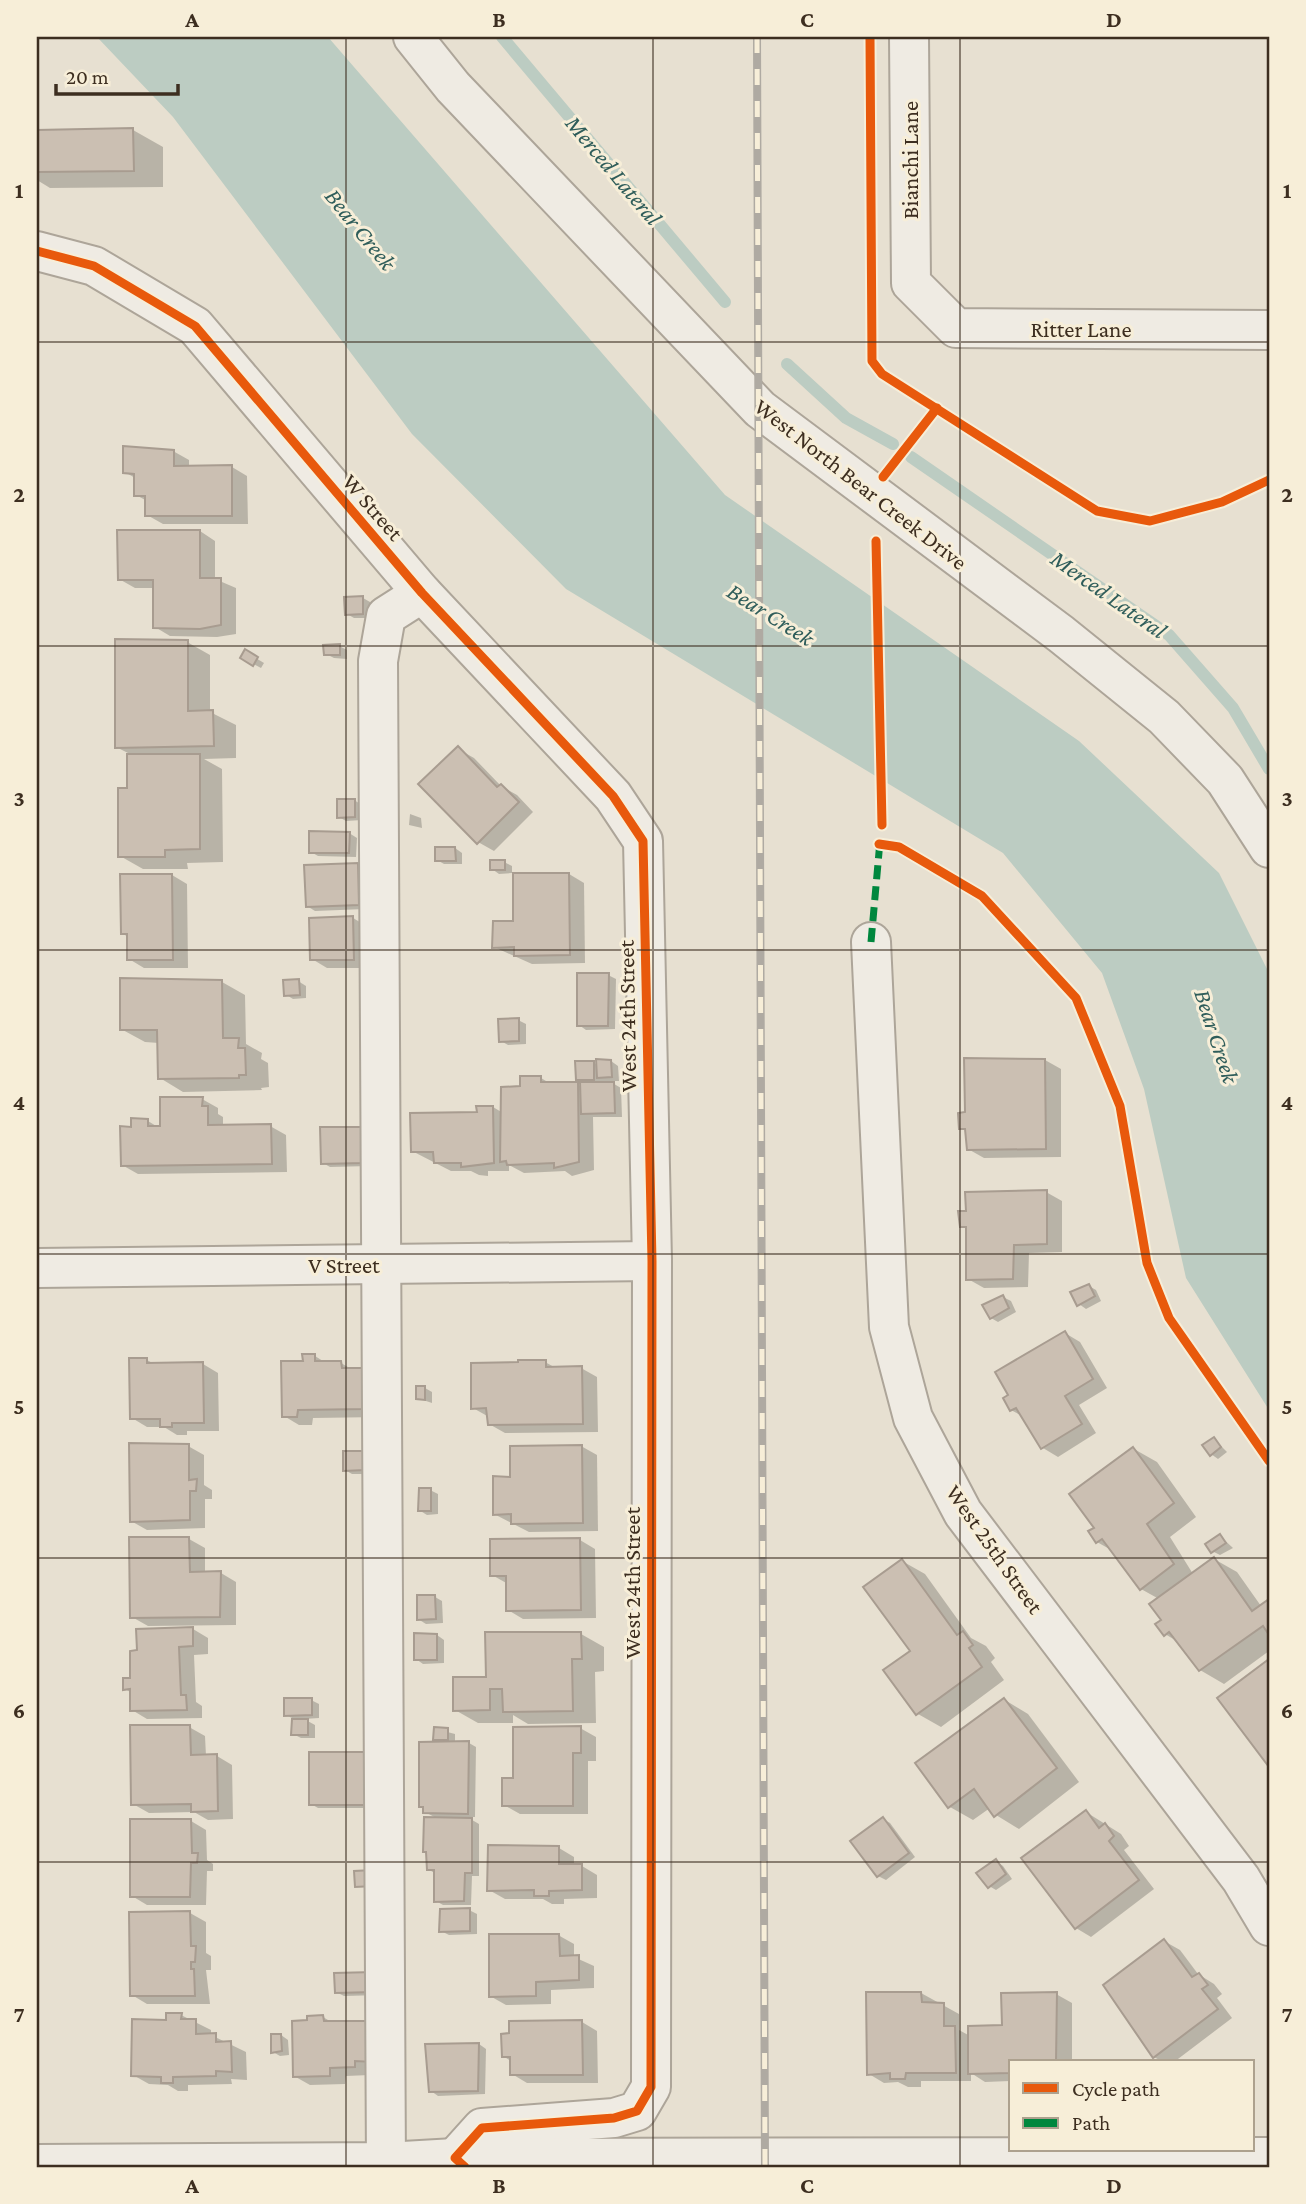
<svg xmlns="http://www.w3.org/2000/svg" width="1306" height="2204" font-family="'Crimson Pro',serif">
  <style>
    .water { fill: #bcccc2 }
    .shadow { fill: #0003 }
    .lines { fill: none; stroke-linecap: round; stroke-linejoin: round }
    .stream { stroke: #bcccc2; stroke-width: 12 }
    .building { fill: #cbbfb2; stroke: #a89c90; stroke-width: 2 }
    .minor-casing { stroke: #ada599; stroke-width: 42 }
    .minor { stroke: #efebe3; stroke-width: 38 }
    .rail-casing { stroke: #afaaa2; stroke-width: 8 }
    .rail { stroke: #f7eed8; stroke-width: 5; stroke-dasharray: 16; stroke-linecap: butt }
    .quiet { stroke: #00873e; stroke-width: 7; stroke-dasharray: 14 7; stroke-linecap: butt }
    .cycleway-casing { stroke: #f7eed8; stroke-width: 13 }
    .cycleway { stroke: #e8590c; stroke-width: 9 }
    .grid { fill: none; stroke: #3d2e20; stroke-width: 2; stroke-opacity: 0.55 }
    .labels { text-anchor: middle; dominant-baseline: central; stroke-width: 6; stroke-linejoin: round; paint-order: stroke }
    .street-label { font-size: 23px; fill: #3d2e20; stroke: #f7eed8 }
    .water-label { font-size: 24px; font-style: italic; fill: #2f5d5a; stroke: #f7eed8 }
    .neatline { fill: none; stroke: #3d2e20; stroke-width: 2.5 }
    .grid-label { font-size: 23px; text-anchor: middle; font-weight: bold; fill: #3d2e20 }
  </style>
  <rect width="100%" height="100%" fill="#e7e0d1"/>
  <path class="water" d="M97,37H328L725,495L1079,741L1219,873L1269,973V1410L1186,1278L1144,1089L1102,973L1003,853L566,589L412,434L173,117Z"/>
  <g class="shadow">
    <path d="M37,95L38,132L133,130L163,147V187L50,188L37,180Z"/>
    <path d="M173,451L189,460V468L232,467L247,476L248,524H163L147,515V501L136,495L135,478L125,472Z"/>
    <path d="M200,531L215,541V579L236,588V634L217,637L170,636L155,627V588H135L119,579Z"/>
    <path d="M363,598L370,602V618H354L347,614Z"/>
    <path d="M187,642L210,655V712L236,725V758L204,759L222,769L223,862L187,863L188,869H143L120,856L128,789V753L116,747Z"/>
    <path d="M339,646L347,650V659L334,658L326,654Z"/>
    <path d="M246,652L264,663L261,668L242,658Z"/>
    <path d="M458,749L474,758L501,786L517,795L533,812L494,851L478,842Z"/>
    <path d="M354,800L362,805V820L346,821L339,817Z"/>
    <path d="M410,814L421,818L422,828L409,825Z"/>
    <path d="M349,833L357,838L356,857L318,856L311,852Z"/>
    <path d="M455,848L462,853V864H444L437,860Z"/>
    <path d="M504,862L512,866V873L499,874L492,869Z"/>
    <path d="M357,865L365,869V909L315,911L307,906Z"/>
    <path d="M569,874L584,883L585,963L532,964L494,947L515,923Z"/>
    <path d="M172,875L187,884L188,968H144L129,959L128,937L122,933Z"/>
    <path d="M353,918L368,927L369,968H327L312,959Z"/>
    <path d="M608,975L616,979L615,1029L586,1030L579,1025Z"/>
    <path d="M298,981L306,986V998L293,999L285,994Z"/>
    <path d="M222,982L245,995L246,1044L262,1053L261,1059L268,1063L269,1087L261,1088L262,1090L183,1092L160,1078L159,1043L145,1042L121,1029Z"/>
    <path d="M518,1020L526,1024V1044L508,1045L501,1041Z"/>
    <path d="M1045,1060L1061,1069V1157L984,1158L968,1149L967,1131L961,1128L967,1114Z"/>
    <path d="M611,1061L618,1066L619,1081H609L621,1088L622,1117H593L594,1170L572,1176L565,1171L524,1173L509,1165V1171H488V1176L479,1175L471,1171H451L412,1151L493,1107L503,1113L522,1088L541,1078L551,1084H577L582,1087V1082L577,1079L593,1062L598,1065Z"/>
    <path d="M202,1099L218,1108V1114L223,1117V1126H270L286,1135L287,1172L138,1174L122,1165L133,1128L148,1121L161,1129Z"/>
    <path d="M361,1128L368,1133L370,1166L330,1167L323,1163Z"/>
    <path d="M1046,1192L1062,1201V1252L1029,1253L1028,1287L984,1288L968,1279L967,1229L961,1226Z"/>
    <path d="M1089,1286L1096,1290L1101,1301L1086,1309L1079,1304Z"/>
    <path d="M1003,1297L1011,1301L1016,1312L998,1322L991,1318Z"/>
    <path d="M1065,1333L1080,1342L1107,1388L1079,1405L1096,1433L1058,1457L1043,1448L1024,1417L1011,1410Z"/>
    <path d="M315,1356L326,1363H341L353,1370L381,1417L313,1418L312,1425H299L284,1416Z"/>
    <path d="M147,1360L156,1365L203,1364L218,1373L219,1431H187V1435H177L164,1427H147L132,1418Z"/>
    <path d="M545,1362L556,1368H581L597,1377L598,1432L505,1433L489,1424V1417L473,1408Z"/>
    <path d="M425,1388L432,1392V1403L417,1398Z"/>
    <path d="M1214,1439L1227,1452L1218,1459L1211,1454Z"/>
    <path d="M188,1446L204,1455V1485L212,1490V1499H205V1528L147,1530L131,1521Z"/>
    <path d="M581,1446L597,1455L598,1531L529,1532L494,1514L512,1478Z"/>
    <path d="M1134,1449L1157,1462L1196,1517L1170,1537L1193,1574L1214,1559L1237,1572L1261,1606L1269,1601V1651L1224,1684L1200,1670L1180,1643L1165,1634L1159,1599L1141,1589L1113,1551L1097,1542L1096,1528Z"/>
    <path d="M345,1452L372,1474H352L345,1470Z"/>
    <path d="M430,1490L438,1494V1514L427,1515L419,1510Z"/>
    <path d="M1220,1536L1233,1548L1220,1555L1212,1551Z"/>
    <path d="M189,1539L205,1548V1573H221L236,1582V1625L148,1626L132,1617Z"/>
    <path d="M580,1540L595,1549L596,1618L523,1619L508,1610V1584L492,1575Z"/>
    <path d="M902,1561L925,1574L971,1638L986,1646L995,1658L991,1662L1004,1680L941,1727L918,1714L886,1671L913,1651Z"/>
    <path d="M435,1597L442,1601L443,1623L426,1624L418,1619Z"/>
    <path d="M193,1629L208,1638V1654L194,1655L196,1702L202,1706V1718L147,1719L132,1710V1693L125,1689L131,1679Z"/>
    <path d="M581,1634L604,1647V1671L595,1672L596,1723L528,1724L513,1715V1723H478L455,1710L488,1679Z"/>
    <path d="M437,1635L444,1640V1663L423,1664L416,1659Z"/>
    <path d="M1269,1661V1764L1219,1698Z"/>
    <path d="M311,1700L319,1704V1718L304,1719L315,1725V1738H301L293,1734L294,1719L286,1715Z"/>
    <path d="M1005,1700L1028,1714L1079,1782L1019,1829L996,1815L990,1808L973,1820L950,1807L917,1764Z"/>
    <path d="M189,1727L205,1736L206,1756H217L232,1765L233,1819L208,1820L194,1812L149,1813L133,1804Z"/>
    <path d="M580,1728L596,1737V1761H588V1814H520L504,1805L515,1780Z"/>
    <path d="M436,1729L455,1734V1743H469L476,1747L475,1817H467L479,1824V1876H472L471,1905H443L436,1901V1874L428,1869L438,1819L425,1812Z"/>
    <path d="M310,1754L379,1808H318L311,1804Z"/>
    <path d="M1086,1812L1121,1834L1129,1846L1124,1850L1154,1889L1091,1937L1076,1928Z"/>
    <path d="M883,1819L890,1823L915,1857L886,1880L878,1876L852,1841Z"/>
    <path d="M191,1821L206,1830L207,1860L213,1864V1871H207L206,1905H147L132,1896Z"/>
    <path d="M559,1848L574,1857V1866H582L597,1875V1898L564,1899V1904H552L543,1899H505L489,1890Z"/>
    <path d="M996,1861L1003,1866L1012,1879L996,1890L989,1886Z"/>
    <path d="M469,1910L477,1914V1934L449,1935L441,1931Z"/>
    <path d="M190,1913L206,1922V1953L211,1956V1970H206L210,2004H147L132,1995Z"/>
    <path d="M558,1935L574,1944V1957L594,1966V1988L551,1990V2004L506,2005L490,1996Z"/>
    <path d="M1164,1941L1180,1950L1198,1974L1214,1984L1222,1994L1217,1998L1232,2018L1174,2062H1163L1154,2057Z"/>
    <path d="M336,1975L381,1995L344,1996L336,1992Z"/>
    <path d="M921,1993L959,2014V2030L970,2036L1004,2027L1056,1994L1072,2003V2062H1010V2081L985,2082L971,2073V2081H921V2087H908L898,2082L884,2083L869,2074Z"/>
    <path d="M181,2015L211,2030V2035L246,2052L247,2080L231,2079L232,2084L188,2085V2091H178L168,2085L149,2084L133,2075Z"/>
    <path d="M323,2017L333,2023H372L370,2075L346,2076L345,2084L310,2085L294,2076Z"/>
    <path d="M582,2022L597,2031L598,2083H527L512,2074L511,2061L503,2056Z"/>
    <path d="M281,2035L288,2040L289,2055L280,2056L273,2052Z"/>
    <path d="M479,2044L486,2049L485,2094L438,2096L431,2091Z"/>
  </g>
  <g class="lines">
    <g class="stream">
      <path d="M502,37L725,302"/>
      <path d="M787,364L846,418L893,444"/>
      <path d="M911,457L1169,635L1233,708L1269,769"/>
    </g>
  </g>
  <g class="building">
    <path d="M133,128L134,171L37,172V130Z"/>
    <path d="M123,446L174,450V466L232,465V516H145V496H134V474L123,473Z"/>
    <path d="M117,530H200V578H221V625L200,629L153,628V580H118Z"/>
    <path d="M363,596V614L345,615L344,597Z"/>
    <path d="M115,639L188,640V711L213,710L214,746L115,748Z"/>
    <path d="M340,644V655H324L323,645Z"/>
    <path d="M245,649L258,657L253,666L240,658Z"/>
    <path d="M458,746L497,787L501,784L519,802L477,844L418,784Z"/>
    <path d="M127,754H200V849L165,850V857H118V788H127Z"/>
    <path d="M337,799H355V817L337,818Z"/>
    <path d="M309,831L350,832L349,853H309Z"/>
    <path d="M435,847H455L456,861H435Z"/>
    <rect x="490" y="860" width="15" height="10"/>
    <path d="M358,863L359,905L306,907L304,865Z"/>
    <path d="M513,873H569L570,955L514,956V947L492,948L493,921H513Z"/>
    <path d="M120,874H172L173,960H127V934H121Z"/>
    <path d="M353,916L354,960H310L309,918Z"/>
    <path d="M577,973H609L608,1026H577Z"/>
    <path d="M120,978L222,980L223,1038H239L238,1048H245L246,1075H239V1078L158,1079L157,1030H120Z"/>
    <path d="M299,979L300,995L284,996L283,980Z"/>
    <path d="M519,1018V1041L499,1042L498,1019Z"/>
    <path d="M964,1058L1045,1059L1046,1149L967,1150L965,1129H959L958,1113L965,1112Z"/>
    <path d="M596,1059L611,1060L612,1077L597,1078Z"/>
    <path d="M575,1061H594V1080H576Z"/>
    <path d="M520,1076H541V1082H578L579,1162L554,1168V1163L507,1165L506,1161L500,1162L501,1087L520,1086Z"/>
    <path d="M580,1082H614L615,1113L581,1114Z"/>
    <path d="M160,1097H203L202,1106H208V1125L271,1124L272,1164L121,1166L120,1126L131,1127V1118L148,1119V1126H160Z"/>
    <path d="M476,1106H493L494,1163L461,1167V1163H434L433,1152H411L410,1113L477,1112Z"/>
    <path d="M320,1127H361L363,1163L321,1164Z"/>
    <path d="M1047,1190V1244L1014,1245L1013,1279L966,1280V1227H960L958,1211H966L965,1192Z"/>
    <path d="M1089,1284L1095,1296L1077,1306L1070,1292Z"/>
    <path d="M1003,1295L1009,1308L990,1319L982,1305Z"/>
    <path d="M1065,1331L1093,1379L1065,1396L1082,1424L1041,1449L1016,1408L1010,1411L1003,1398L1008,1395L995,1372Z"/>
    <path d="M302,1354H315V1361H341L342,1368H365V1409L298,1410L297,1417H282L281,1361H303Z"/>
    <path d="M129,1358H147V1363L203,1362L204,1423H172V1427H160V1419H130Z"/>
    <path d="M518,1360H546V1367L582,1366L583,1424L488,1425L486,1408L471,1409V1363L518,1362Z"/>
    <path d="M416,1386H425V1400L416,1399Z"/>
    <path d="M1214,1437L1221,1447L1210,1456L1202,1445Z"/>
    <path d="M129,1443L189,1444V1480L197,1479L196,1491H190V1520L130,1522Z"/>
    <path d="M582,1445L583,1523L511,1524V1514L493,1515V1476L510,1477V1446Z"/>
    <path d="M1133,1447L1174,1503L1147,1524L1174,1564L1140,1590L1102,1539L1096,1543L1088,1531L1094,1528L1069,1494Z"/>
    <path d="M343,1451H365V1470L343,1471Z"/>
    <path d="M419,1488H431V1511H418Z"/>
    <path d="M1220,1534L1226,1543L1211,1553L1205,1544Z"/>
    <path d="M129,1537H189L190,1572L221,1571L220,1617L130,1618Z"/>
    <path d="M580,1538L581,1610L506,1611V1576H490V1539Z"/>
    <path d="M1214,1557L1252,1611L1269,1599V1635L1263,1626L1199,1671L1169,1632L1164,1636L1155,1624L1161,1620L1149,1604Z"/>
    <path d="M902,1559L957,1635L963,1631L973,1645L969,1648L982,1667L916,1715L883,1670L910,1651L863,1587Z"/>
    <path d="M417,1595H435L436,1619L417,1620Z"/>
    <path d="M193,1627V1646L179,1647L181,1695H186L187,1710L130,1711V1689L123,1690V1678H130V1651L137,1650L136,1629Z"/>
    <path d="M485,1632H581L582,1659H572L573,1711L503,1712L502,1689H490V1710L453,1711V1677H486Z"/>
    <path d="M414,1633L437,1634V1660H414Z"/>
    <path d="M1269,1659V1767L1217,1698Z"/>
    <path d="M284,1698H312V1715L284,1716Z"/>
    <path d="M1004,1698L1057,1768L994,1817L974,1789L948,1808L915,1763Z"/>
    <path d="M292,1719H308V1735H291Z"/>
    <path d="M130,1725H190L191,1755L217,1754L218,1811L191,1812V1804L131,1805Z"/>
    <path d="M581,1726V1753H573V1806H502V1778H513V1727Z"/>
    <path d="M434,1727L448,1728V1740H433Z"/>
    <path d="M469,1741L468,1814L423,1813V1807H419V1742Z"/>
    <path d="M309,1752H370L372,1805H309Z"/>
    <path d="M1086,1810L1099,1828L1105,1823L1114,1836L1109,1841L1139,1880L1075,1929L1021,1858Z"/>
    <path d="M424,1817L472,1818V1873H465L464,1901L434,1902V1870H427L426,1852H423Z"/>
    <path d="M883,1817L909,1853L877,1877L850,1841Z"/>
    <path d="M130,1819H191L192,1853H198L197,1863H191L190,1897H130Z"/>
    <path d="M488,1845L559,1846V1864H582V1890L549,1891V1896H534V1890L487,1891Z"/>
    <path d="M996,1859L1006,1874L988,1888L976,1873Z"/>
    <path d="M373,1870L374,1886L355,1887L354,1871Z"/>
    <path d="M470,1908V1931L439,1932L440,1909Z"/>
    <path d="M190,1911L191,1946H196L195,1962H191V1969H194L195,1996H130L129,1912Z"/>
    <path d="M489,1934H559L560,1956L579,1955V1980L536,1982V1996L489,1997Z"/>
    <path d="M1164,1939L1192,1977L1199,1973L1208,1985L1202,1989L1218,2009L1153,2058L1103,1985Z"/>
    <path d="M374,1972V1992L335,1993L334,1973Z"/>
    <path d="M866,1992H921L922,2002L944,2003V2026H955L956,2073H906L905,2079H890V2073L867,2075Z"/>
    <path d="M1057,1992L1056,2062H1010V2073L968,2074V2026L1002,2025L1001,1993Z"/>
    <path d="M166,2013H182L181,2019H196V2034L216,2033V2042L231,2041L232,2072L216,2071V2076L173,2077V2083H161V2077L131,2076L132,2019L166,2020Z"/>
    <path d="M323,2015L324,2021H372L374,2062L355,2061V2067L330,2068V2076L293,2077L292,2021L307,2020V2016Z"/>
    <path d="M582,2020L583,2075H510V2057H502L501,2034L509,2033V2021Z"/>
    <path d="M271,2034H281L282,2051L271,2053Z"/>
    <path d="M479,2043L478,2091L429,2092L425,2044Z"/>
  </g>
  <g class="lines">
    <g class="minor-casing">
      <g id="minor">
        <path d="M413,37L453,87L760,409L1061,634L1164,717L1225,780L1269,848"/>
        <path d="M909,37L911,283L956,328L1269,330"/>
        <path d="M37,251L94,266L195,326L422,593L613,796L643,841L652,1261L651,2087L637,2111L614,2118L482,2128L455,2158L465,2167"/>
        <path d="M871,942L889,1327L913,1418L963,1513L1241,1879L1269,1926"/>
        <path d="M37,1268L652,1261"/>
        <path d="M37,2164L386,2162L455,2158L1269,2157"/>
        <path d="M386,2167L378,661L386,616L422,593"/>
      </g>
    </g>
    <use href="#minor" class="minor"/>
    <g class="rail-casing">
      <path id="rail" d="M757,37L765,2167"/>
    </g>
    <use href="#rail" class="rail"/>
    <path class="quiet" d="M871,942L880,841"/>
    <g class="cycleway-casing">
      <g id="cycleway">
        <path d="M870,37L872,361L882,374L1097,511L1150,521L1222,502L1269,480"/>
        <path d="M37,251L94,266L195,326L422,593L613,796L643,841L652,1261L651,2087L637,2111L614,2118L482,2128L455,2158L465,2167"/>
        <path d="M883,477L937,408"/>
        <path d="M876,541L882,825"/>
        <path d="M879,844L899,847L982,896L1076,998L1120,1106L1147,1263L1169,1318L1269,1461"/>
      </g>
    </g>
    <use href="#cycleway" class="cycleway"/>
  </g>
  <path class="grid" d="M346,37V2167M653,37V2167M960,37V2167M37,342H1269M37,646H1269M37,950H1269M37,1254H1269M37,1558H1269M37,1862H1269"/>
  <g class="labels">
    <g class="street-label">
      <text transform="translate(910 160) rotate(-90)">Bianchi Lane</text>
      <text x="1081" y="329">Ritter Lane</text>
      <text transform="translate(861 484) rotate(38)">West North Bear Creek Drive</text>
      <text transform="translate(373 507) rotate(49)">W Street</text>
      <text transform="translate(627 1016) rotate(-91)">West 24th Street</text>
      <text x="344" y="1265">V Street</text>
      <text transform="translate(995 1549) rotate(55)">West 25th Street</text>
      <text transform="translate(632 1583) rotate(-90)">West 24th Street</text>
    </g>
    <g class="water-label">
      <text transform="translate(614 170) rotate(50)">Merced Lateral</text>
      <text transform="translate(361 229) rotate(51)">Bear Creek</text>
      <text transform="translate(1109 594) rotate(35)">Merced Lateral</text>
      <text transform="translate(771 614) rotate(32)">Bear Creek</text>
      <text transform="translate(1217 1036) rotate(72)">Bear Creek</text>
    </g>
  </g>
  <rect width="1306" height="2204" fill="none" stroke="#f7eed8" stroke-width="77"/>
  <rect x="1009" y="2060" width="245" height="91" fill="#f7eed8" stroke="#ada18e" stroke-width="2"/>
  <rect x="1023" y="2083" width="35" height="10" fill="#e8590c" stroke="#ada18e" stroke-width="2"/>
  <text x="1072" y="2096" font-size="21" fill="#3d2e20">Cycle path</text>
  <rect x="1023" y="2118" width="35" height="10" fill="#00873e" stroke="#ada18e" stroke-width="2"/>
  <text x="1072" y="2130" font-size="21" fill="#3d2e20">Path</text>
  <path d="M56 84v10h122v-10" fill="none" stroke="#3d2e20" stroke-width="3.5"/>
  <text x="66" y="84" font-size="21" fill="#3d2e20" stroke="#f7eed8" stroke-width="5" paint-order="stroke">20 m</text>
  <rect x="38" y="38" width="1230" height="2128" class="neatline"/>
  <g class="grid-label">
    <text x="192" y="27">A</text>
    <text x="499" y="27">B</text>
    <text x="807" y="27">C</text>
    <text x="1114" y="27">D</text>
    <text x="19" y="198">1</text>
    <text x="1287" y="198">1</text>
    <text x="19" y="502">2</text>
    <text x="1287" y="502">2</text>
    <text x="19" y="806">3</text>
    <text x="1287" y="806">3</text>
    <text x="19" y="1110">4</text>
    <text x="1287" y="1110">4</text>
    <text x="19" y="1414">5</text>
    <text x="1287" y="1414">5</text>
    <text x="19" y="1718">6</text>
    <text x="1287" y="1718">6</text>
    <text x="19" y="2022">7</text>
    <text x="1287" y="2022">7</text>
    <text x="192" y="2193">A</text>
    <text x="499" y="2193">B</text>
    <text x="807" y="2193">C</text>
    <text x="1114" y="2193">D</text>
  </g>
</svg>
